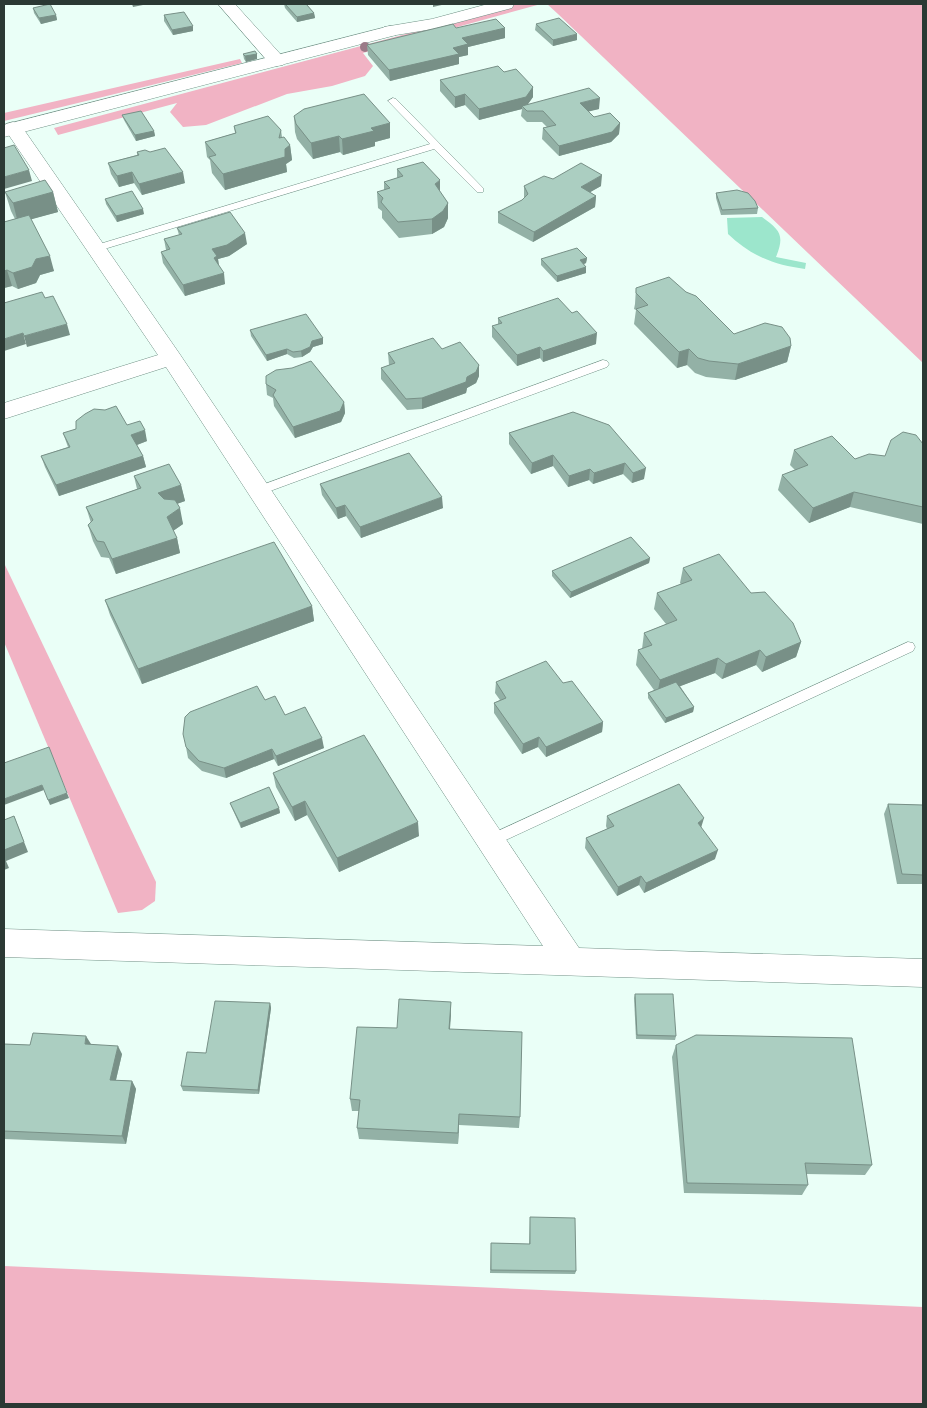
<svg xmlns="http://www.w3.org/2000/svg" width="927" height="1408" font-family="'Roboto Condensed',sans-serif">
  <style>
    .green { fill: #f1b3c4 }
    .water { fill: #9ce6cc }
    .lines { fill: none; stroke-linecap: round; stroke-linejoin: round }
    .service-casing { stroke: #719186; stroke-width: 1 }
    .minor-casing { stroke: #719186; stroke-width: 1 }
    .tertiary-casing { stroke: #719186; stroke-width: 1 }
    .service { fill: #fff; fill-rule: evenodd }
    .minor { fill: #fff; fill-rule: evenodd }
    .tertiary { fill: #fff; fill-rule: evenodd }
    .tree { fill: #9b7a88 }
    .wall { fill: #93b1a6 }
    .shaded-wall { fill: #789087 }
    .building { fill: #abcec1; stroke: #789087 }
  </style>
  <rect width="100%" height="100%" fill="#eafff7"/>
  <g class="green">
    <path d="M518,4H541L363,53L373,66L365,76L332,86L287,94L206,125L183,127L170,112L177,103L58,135L54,128Z"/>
    <path d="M547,4H923V363L558,14Z"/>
    <path d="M240,59L242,63L4,121V113Z"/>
    <path d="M4,563L156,882L155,901L142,910L118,913L4,642Z"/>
    <path d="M4,1266L923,1307V1404H4Z"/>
  </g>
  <path class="water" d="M762,217C780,230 785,235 776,257L806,263L805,269C774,265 751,256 728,234L727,218Z"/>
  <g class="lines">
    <g class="service-casing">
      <g id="service">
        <path d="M393,98L396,99L483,188V192H477L434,149L101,250H93L92,248L93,246L430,144L390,103L388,101Z"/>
        <path d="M603,360L607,361L609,364L607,367L262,494L258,495L252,491L254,488Z"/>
        <path d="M908,642L913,643L915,647L913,651L495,845L490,847L485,845L483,841L485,837Z"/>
      </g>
    </g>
    <g class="minor-casing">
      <g id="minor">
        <path d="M218,4H235L283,57L286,61L283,65L277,66L271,65Z"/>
        <path d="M488,4H514L512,8L433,29L390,36L384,35L381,31L384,27L432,19Z"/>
        <path d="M13,122L20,124L179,353L579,948L923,959V987L4,957V929L543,946L166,367L4,419V403L158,355L4,128L6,124Z"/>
      </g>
    </g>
    <g class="tertiary-casing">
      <path id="tertiary" d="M390,26L396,27L399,31L396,35L4,137V125Z"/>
    </g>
    <use href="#service" class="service"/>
    <use href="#minor" class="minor"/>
    <use href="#tertiary" class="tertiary"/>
  </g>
  <circle class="tree" cx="365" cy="47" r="5"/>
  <g class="wall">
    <path d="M284,4H306L314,13L315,18L297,22L285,8Z"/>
    <path d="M33,8L56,15L57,20L41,24L34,13Z"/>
    <path d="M164,15L193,31L173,35L164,21Z"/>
    <path d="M536,24L577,40L553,46L535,30Z"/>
    <path d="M456,28H505V38L468,47V55L459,57V64L390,81L368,55L367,45Z"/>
    <path d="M243,54H257V59L246,62L244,59Z"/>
    <path d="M504,72L533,87V97L528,104L599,109L588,111L594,117L620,123L619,134L611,142L559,156L542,139L543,128L547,127L542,122H527L521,116L522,109L479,120L465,105L455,108L440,91V80Z"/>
    <path d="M122,115L154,131L155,136L136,141L124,120Z"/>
    <path d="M294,116L390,123V138L375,142V146L343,155L340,152L313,159L297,139L295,132Z"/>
    <path d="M234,126L281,130L282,137L290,145L292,160L286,164L287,172L225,190L212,173L210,160L207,157L205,142L235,133Z"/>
    <path d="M137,152L185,183L142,195L134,183L119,187L111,174L108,163L137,155Z"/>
    <path d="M397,169L440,192L448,203V218L444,227L432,234L399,238L382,218V211L378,208L377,192L384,190V182L397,178Z"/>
    <path d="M553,179L601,186L590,192L596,196L595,207L533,242L498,223V212L522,200L524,198V186Z"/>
    <path d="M5,192H53L58,212L31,219L54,271L40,275L36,283L18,289L12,286L4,288V222L15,219L11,211Z"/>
    <path d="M716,193L758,208L757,214L721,215L716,198Z"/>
    <path d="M105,199L144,214L117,222L106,204Z"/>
    <path d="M177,228L247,244L229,256L218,259L219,266L225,284L185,296L163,263L161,252L166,250L164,239L179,235Z"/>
    <path d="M587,258L586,263L584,264L586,273L557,282L541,265V259Z"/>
    <path d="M636,288L686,292L734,334L791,346L787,362L735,380L706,377L695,373L687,365L677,368L634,324L636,310L634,309L635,304Z"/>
    <path d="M498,318L596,344L543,362L540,358L517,366L492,337V326L498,324Z"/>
    <path d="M250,330L323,338V344L313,347L310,352L302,357L294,358L287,354L267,361L251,336Z"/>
    <path d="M442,349L479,365V376L476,383L467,388L466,393L422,409L407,410L381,379V368L389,365L388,353Z"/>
    <path d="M266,384L344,402L345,413L341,422L295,438L274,406L273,398L267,395Z"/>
    <path d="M573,412L644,479L632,483L623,474L593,484L589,480L568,487L553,466L531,474L509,444V433Z"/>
    <path d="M127,425L147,441L137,445L143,456L146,467L59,496L45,467L41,456L68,447L63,433Z"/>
    <path d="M923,444V524L850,507L809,523L778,490L782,475L795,470L790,465L794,450L855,459L885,456Z"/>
    <path d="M134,476L181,485L185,501L177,504L183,524L173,531L177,538L180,553L116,574L109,558L101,557L93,541L88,525L91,523L86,507L137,489Z"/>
    <path d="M320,484L443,508L361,538L346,516L338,519L322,495Z"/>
    <path d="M650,558L649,563L570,598L552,576V571Z"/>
    <path d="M683,568L751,593L801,642L796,657L762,672L756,665L722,679L715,673L680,686L694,707L693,712L665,723L648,698V693L654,690L636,665L638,650L642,649L644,633L666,624L654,609L657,593L681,584L680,583Z"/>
    <path d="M105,600L312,606L314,621L142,684L110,615Z"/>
    <path d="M496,682L563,683L603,722L602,732L546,757L538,747L522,754L494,713V703L500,700L495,693Z"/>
    <path d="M265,700L285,715L324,748L278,766L274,759L226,778L202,771L188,758L186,747Z"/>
    <path d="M273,773L419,836L339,872L307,815L295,821L276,787Z"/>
    <path d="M230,803L279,808L280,813L241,828L232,808Z"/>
    <path d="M888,804L923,805V884H897L884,814Z"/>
    <path d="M607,816L701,827L715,859L644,893L639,885L617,896L585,848L586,838L607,829L606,826Z"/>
    <path d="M635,994L676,1036L675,1040L636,1039L634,998Z"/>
    <path d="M451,1002L450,1029L520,1117L519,1128L459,1125L458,1144L359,1139L357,1128L359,1111H352L350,1099L397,1028Z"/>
    <path d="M270,1003L271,1008L259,1094L183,1091L181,1086L206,1053Z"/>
    <path d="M4,1044L30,1045L91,1044L122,1054L116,1080L132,1081L136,1089L126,1144L4,1139Z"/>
    <path d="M676,1045L872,1165L865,1175L806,1174L808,1185L802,1195L684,1193L672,1057Z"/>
    <path d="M530,1217L576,1271L575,1274L490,1273L491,1243L529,1244Z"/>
  </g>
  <g class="shaded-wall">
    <path d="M132,4H148L133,7Z"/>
    <path d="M433,4H446L433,7Z"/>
    <path d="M314,13L315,18L297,22V17Z"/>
    <path d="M56,15L57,20L41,24L39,18Z"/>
    <path d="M193,26V31L173,35L172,30Z"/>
    <path d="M505,28V38L468,47V55L459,57V64L390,81L389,70L462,38Z"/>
    <path d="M577,34V40L553,46V40Z"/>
    <path d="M257,54V59L246,62L245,56Z"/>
    <path d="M533,87V97L525,108L522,106V109L479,120V109Z"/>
    <path d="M465,94V105L455,108V97Z"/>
    <path d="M600,98L599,109L579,114L580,103Z"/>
    <path d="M390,123V138L375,142V146L343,155L342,139L371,128Z"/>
    <path d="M620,123L619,134L611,142L559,156V146Z"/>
    <path d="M154,131L155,136L136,141L135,135Z"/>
    <path d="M339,136L340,152L313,159L311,143Z"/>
    <path d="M290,145L292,160L286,164L287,172L225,190L223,174L285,149Z"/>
    <path d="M29,170L32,181L4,189V177Z"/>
    <path d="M132,172L134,183L119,187L117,176Z"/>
    <path d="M183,172L185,183L142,195L139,184Z"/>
    <path d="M602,175L601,186L580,198L581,187Z"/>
    <path d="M440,180V195L435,184Z"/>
    <path d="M53,192L58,212L18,223L13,203Z"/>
    <path d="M596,196L595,207L533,242L534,232Z"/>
    <path d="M448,203V218L444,227L432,234V219Z"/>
    <path d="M143,209L144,214L117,222L116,216Z"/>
    <path d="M245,233L247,244L229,256L218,259L219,267L215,269L212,249Z"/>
    <path d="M50,256L54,271L40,275L36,283L18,289L13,273L36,259Z"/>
    <path d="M587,258L586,263L579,266L580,260Z"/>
    <path d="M586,267V273L557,282V276Z"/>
    <path d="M7,270L12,286L4,288V271Z"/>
    <path d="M224,273L225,284L185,296L183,285Z"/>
    <path d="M67,324L70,335L27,347L24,336Z"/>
    <path d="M23,333L26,344L4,351V339Z"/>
    <path d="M597,333L596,344L543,362V351Z"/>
    <path d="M323,338V344L313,347L310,352L302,357L301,351L312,341Z"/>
    <path d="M791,346L787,362L735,380L738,364Z"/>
    <path d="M540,347V358L517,366V355Z"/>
    <path d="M287,349V354L267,361L266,355Z"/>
    <path d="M689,349L687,365L677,368L679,352Z"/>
    <path d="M479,365V376L476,383L467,388L466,393L422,409V398L467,377Z"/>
    <path d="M344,402L345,413L341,422L295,438L293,427Z"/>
    <path d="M145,430L147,441L134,446L131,435Z"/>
    <path d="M553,455V466L531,474L532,463Z"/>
    <path d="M143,456L146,467L59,496L56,485Z"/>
    <path d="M625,463L623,474L593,484L594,473Z"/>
    <path d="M646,468L644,479L632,483L633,473Z"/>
    <path d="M590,469L589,480L568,487L569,476Z"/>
    <path d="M181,485L185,501L162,509L158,493Z"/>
    <path d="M854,492L850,507L809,523L813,508Z"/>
    <path d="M442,497L443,508L361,538L360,527Z"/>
    <path d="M345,505L346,516L338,519L336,508Z"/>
    <path d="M180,508L183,524L170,533L167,517Z"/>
    <path d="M177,538L180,553L116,574L112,559Z"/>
    <path d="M650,558L649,563L570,598L571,592Z"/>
    <path d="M312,606L314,621L142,684L138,669Z"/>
    <path d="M801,642L796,657L762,672L766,657Z"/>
    <path d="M760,650L756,665L722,679L726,664Z"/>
    <path d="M718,658L715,673L657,695L660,680Z"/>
    <path d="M694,707L693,712L665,723L666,718Z"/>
    <path d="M603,722L602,732L546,757V747Z"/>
    <path d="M539,737L538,747L522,754L523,744Z"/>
    <path d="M322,738L324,748L278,766L276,756Z"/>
    <path d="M272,749L274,759L226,778L224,768Z"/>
    <path d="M42,785L44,790L4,805V799Z"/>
    <path d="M67,793L69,798L50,805L48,800Z"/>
    <path d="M305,801L307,815L295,821L292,807Z"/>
    <path d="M279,808L280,813L241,828L240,823Z"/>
    <path d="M14,816L28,852L6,861L9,868L4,870V850Z"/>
    <path d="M704,818L701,828L698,823Z"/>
    <path d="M418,822L419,836L339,872L337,858Z"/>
    <path d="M718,850L715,859L644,893L646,883Z"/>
    <path d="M641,876L639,885L617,896L618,887Z"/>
    <path d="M451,1002V1014L449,1041V1029Z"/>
    <path d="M270,1003L271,1008L259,1094L258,1090Z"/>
    <path d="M86,1036L91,1044H85Z"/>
    <path d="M118,1046L122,1054L114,1088L110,1080Z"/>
    <path d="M132,1081L136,1089L126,1144L122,1136Z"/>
    <path d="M459,1114V1125L458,1144V1133Z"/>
  </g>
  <g class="building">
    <path d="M50,4L56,15L39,18L33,8Z"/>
    <path d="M285,4H306L314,13L297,17Z"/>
    <path d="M184,12L193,26L172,30L164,15Z"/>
    <path d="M559,18L577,34L553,40L536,24Z"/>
    <path d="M496,19L505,28L462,38L468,44L453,48L459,54L389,70L367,45L453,24L456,28Z"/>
    <path d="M255,51L257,54L245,56L243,54Z"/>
    <path d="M498,66L504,72L516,69L533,87L526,97L479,109L465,94L455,97L440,80Z"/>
    <path d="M589,88L600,98L580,103L594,117L610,113L620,123L612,132L559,146L543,128L556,125L543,111H527L522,106Z"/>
    <path d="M364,94L390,123L371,128L374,131L342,139L339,136L311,143L296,124L294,116L304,109Z"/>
    <path d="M141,111L154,131L135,135L122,115Z"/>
    <path d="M268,116L281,130L279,138L284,137L290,145L285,149V157L223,174L209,157L216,155L205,142L236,133L234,126Z"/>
    <path d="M14,145L29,170L4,177V148Z"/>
    <path d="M165,148L183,172L139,184L132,172L117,176L108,163L139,155L137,152L145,150L150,152Z"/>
    <path d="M423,162L440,180L435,184L448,203L443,211L432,219L398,222L381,202L383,198L377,192L390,188L384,182L403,176L397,169Z"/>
    <path d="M581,163L602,175L581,187L596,196L534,232L498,212L522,200L528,194L524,186L544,176L553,179Z"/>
    <path d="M45,180L53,192L13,203L5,192Z"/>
    <path d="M737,190L748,193L755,201L758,208L722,210L716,193Z"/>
    <path d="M132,191L143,209L116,216L105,199Z"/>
    <path d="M230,212L245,233L227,245L212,249L217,256L214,258L224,273L183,285L161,252L170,249L164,239L182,234L177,228Z"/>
    <path d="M29,215L50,256L36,259L32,267L13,273L7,270L4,271V222Z"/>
    <path d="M577,248L587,258L580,260L586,267L557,276L541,259Z"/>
    <path d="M669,277L686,292L696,296L734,334L765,323L782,327L790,338L791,346L738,364L709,361L698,358L689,349L679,352L636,309L648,305L636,293V288Z"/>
    <path d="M42,292L45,298L53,296L67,324L24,336L23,333L4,339V303Z"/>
    <path d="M558,298L572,313L577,311L597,333L543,351L540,347L517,355L492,326L502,323L498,318Z"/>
    <path d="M306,314L323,338L312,341L310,347L301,351L293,352L287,349L266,355L250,330Z"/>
    <path d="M433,338L442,349L460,342L479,365L476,372L467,377L466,382L422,398L406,399L381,368L395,363L388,353Z"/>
    <path d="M311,361L344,402L340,411L293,427L273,395L276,390L266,384V376L276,370L292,368Z"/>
    <path d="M116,406L127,425L140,421L145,430L131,435L143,456L56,485L41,456L70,447L63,433L76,429V421L85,414L94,409L105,410Z"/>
    <path d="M573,412L609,425L646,468L633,473L625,463L594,473L590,469L569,476L553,455L532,463L509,433Z"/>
    <path d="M903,432L916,435L923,444V507L854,492L813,508L782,475L808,465L794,450L832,436L855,459L869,454L885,456L891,440Z"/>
    <path d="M409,453L442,497L360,527L345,505L336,508L320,484Z"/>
    <path d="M169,464L181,485L158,493L164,499L175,500L180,508L167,517L177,538L112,559L104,542L97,541L88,525L93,520L86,507L141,488L134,476Z"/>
    <path d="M631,537L650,558L571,592L552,571Z"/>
    <path d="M274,542L312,606L138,669L105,600Z"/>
    <path d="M719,554L751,593L765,592L793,623L801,642L766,657L760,650L726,664L718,658L660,680L638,650L652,645L644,633L677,620L657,593L692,580L683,568Z"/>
    <path d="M546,661L563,683L572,681L603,722L546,747L539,737L523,744L494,703L506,698L496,682Z"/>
    <path d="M676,682L694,707L666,718L648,693Z"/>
    <path d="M257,686L265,700L275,696L285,715L305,707L322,738L276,756L272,749L224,768L199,761L186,747L183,734L185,717L190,712Z"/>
    <path d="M364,735L418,822L337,858L305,801L292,807L273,773Z"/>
    <path d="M49,747L67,793L48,800L42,785L4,799V763Z"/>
    <path d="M679,784L704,818L698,823L718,850L646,883L641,876L618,887L586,838L614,826L607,816Z"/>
    <path d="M269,787L279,808L240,823L230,803Z"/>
    <path d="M888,804L923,805V875L902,874Z"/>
    <path d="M14,816L24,842L4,850V820Z"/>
    <path d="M635,994H673L676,1036L637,1035Z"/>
    <path d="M399,999L451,1002L449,1029L522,1032L520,1117L459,1114L458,1133L357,1128L360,1100L350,1099L357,1027L397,1028Z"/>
    <path d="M215,1001L270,1003L258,1090L181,1086L187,1052L206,1053Z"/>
    <path d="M33,1033L86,1036L85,1044L118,1046L110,1080L132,1081L122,1136L4,1131V1044L30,1045Z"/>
    <path d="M696,1035L852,1038L872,1165L805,1163L808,1185L687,1183L676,1045Z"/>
    <path d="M530,1217L575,1218L576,1271L491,1270V1243L530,1244Z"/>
  </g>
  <rect width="927" height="1408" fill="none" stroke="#2b3934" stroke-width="10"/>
</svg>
